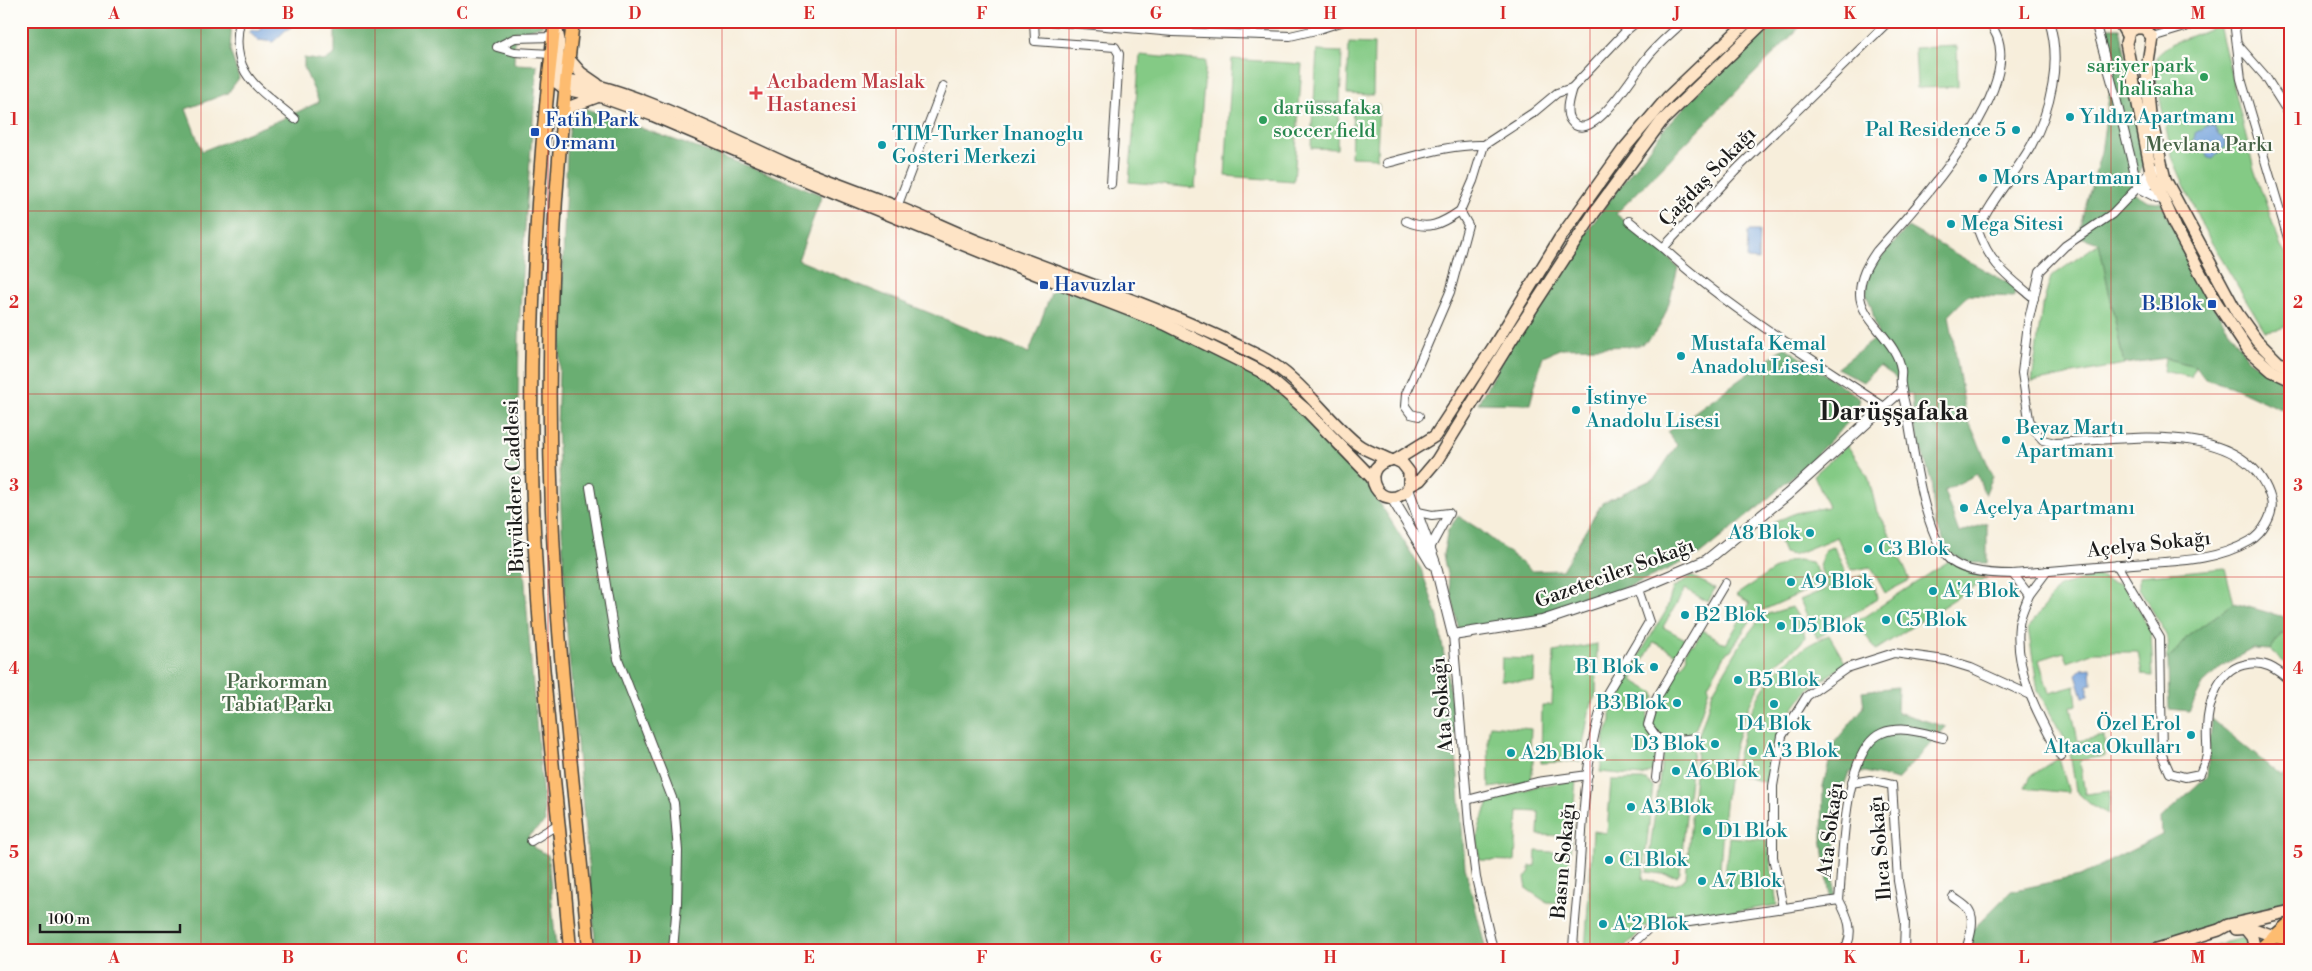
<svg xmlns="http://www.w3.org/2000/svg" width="2312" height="971" font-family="'Libre Bodoni',serif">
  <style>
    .green { fill: #84ca85; stroke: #507350 }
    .forest { fill: #6bae72; stroke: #446547 }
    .water { fill: #73a2dc; stroke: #485f7c }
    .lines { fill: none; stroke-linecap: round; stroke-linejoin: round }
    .minor-casing { stroke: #3d3c39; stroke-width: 10 }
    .tertiary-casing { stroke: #3d3c39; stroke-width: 12 }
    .secondary-casing { stroke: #3d3c39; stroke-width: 14 }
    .primary-casing { stroke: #3d3c39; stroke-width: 15 }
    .minor { stroke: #fff; stroke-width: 8 }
    .tertiary { stroke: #fff; stroke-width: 10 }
    .secondary { stroke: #fee4c6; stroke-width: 11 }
    .primary { stroke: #fdbc70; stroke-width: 12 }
    .grid { fill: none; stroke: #d62828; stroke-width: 1; stroke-opacity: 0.55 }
    .leisure-dot { fill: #2e9e5b; stroke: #fdfcf7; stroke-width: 2 }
    .health-dot { fill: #e0444e; stroke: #fdfcf7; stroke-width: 2 }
    .culture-dot { fill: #0f9aa8; stroke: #fdfcf7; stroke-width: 2 }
    .transit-dot { fill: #1a4fb4; stroke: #fdfcf7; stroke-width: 2 }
    .labels { text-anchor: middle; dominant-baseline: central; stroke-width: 4.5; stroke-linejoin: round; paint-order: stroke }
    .leisure-label { font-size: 20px; fill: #27864d; stroke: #fdfcf7; text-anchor: end }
    .health-label { font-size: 20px; fill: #be3a42; stroke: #fdfcf7; text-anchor: start }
    .culture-label { font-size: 20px; fill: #0d838f; stroke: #fdfcf7; text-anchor: start }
    .transit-label { font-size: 20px; fill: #164399; stroke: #fdfcf7; text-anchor: start }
    .park-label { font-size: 20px; fill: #466246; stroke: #fdfcf7 }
    .street-label { font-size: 20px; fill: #1c1c1c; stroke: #fdfcf7 }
    .district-label { font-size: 25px; font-weight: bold; fill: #1c1c1c; stroke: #fdfcf7 }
    .neatline { fill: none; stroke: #d62828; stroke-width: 2 }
    .grid-label { font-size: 16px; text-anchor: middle; font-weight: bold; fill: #d62828 }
  </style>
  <rect width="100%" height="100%" fill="#fdfcf7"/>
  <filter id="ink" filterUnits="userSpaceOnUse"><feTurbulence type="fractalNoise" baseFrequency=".02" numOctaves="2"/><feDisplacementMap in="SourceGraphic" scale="10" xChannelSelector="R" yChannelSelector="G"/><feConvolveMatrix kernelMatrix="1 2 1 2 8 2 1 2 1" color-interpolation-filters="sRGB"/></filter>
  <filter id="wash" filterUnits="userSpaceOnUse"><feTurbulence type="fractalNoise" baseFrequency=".0096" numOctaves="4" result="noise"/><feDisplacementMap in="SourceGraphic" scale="20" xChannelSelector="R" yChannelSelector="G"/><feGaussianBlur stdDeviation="1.12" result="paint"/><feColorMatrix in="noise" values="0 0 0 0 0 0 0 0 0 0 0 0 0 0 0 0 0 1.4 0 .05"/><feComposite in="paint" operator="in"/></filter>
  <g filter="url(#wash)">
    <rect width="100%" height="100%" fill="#f7eedb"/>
    <g class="green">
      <path d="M2219,25L2254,169L2281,247L2291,262V325L2279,329L2265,331L2204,230L2172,157L2154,70L2158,55L2171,44Z"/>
      <path d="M1349,43L1374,44L1373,95L1347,94Z"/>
      <path d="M1957,46L1958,87L1917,88L1915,48Z"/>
      <path d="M1317,51L1342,52L1340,103L1314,102Z"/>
      <path d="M1140,55L1206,61L1195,188L1129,182Z"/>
      <path d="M1232,59L1302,64L1294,181L1225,176Z"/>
      <path d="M1313,103L1339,104L1337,149L1311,148Z"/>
      <path d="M1353,104L1379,105L1377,158L1351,157Z"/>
      <path d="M2099,243L2124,364L2032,382L2042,307L2051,277Z"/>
      <path d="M2165,358L2195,366L2191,377L2163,371Z"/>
      <path d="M1847,445L1868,476L1877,512L1883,520L1910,580L1885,593L1871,567L1854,570L1851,569L1837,537L1793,555L1784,553L1774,527L1773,523L1795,513L1828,507L1814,475Z"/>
      <path d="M1834,546L1848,579L1865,575C1873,580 1876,590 1877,599L1851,615L1824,626L1827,632L1817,638L1800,600L1828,588L1819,565L1825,550Z"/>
      <path d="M1799,560L1811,562L1819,573L1817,586L1759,612L1750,621L1731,650L1727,652L1708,685L1709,689L1696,728L1688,735H1661L1652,726V714L1679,665L1682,666L1688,656L1686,652L1690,645L1694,644L1700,635V629L1726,644L1750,603L1736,595L1787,561Z"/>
      <path d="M1949,561L1987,578L1876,650L1856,622Z"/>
      <path d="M2225,568L2234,603L2188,636L2168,661L2167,635L2139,588V576Z"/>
      <path d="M2098,575L2110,582L2124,585L2151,632L2153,676L2142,675L2138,652H2094L2068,662L2064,652L2039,660L2049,693L2075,686L2077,705L2071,707L2078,741L2104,736L2105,756L2080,760L2085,794L2110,791L2108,814L2090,804L2076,791L2069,747L2038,691L2028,628L2059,587Z"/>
      <path d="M1691,576L1715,588L1708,602L1685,589L1663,627L1689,641L1680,656L1654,642L1632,680L1654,693L1655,697L1648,708L1647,725L1657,744L1656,759L1652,771L1642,776L1600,772L1605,735L1611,721V705L1614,697L1666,611L1673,588Z"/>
      <path d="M1792,607L1802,623L1805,637C1796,652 1779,657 1769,670C1724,737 1725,806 1719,883H1724L1729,837L1767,840L1777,905L1645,926L1623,950H1585L1593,831L1607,833L1611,780H1646L1653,786L1643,879C1656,881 1677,890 1686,877L1698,738L1713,691L1742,642L1758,621L1768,614Z"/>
      <path d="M2281,634L2291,635V668L2270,650Z"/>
      <path d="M1829,635L1846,664C1833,673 1816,682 1805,694C1781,720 1774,750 1768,783L1734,774C1746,711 1765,662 1829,635Z"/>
      <path d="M1597,644L1596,695L1590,707L1580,761L1541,763L1542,705H1552L1554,652Z"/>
      <path d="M1502,658L1535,659L1534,682L1501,680Z"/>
      <path d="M1490,725L1531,729L1530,751H1534L1531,782L1489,788L1488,737Z"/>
      <path d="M1690,741L1693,750L1680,872L1677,876L1647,872L1664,745Z"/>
      <path d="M2059,757L2069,793L2025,788L2031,776Z"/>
      <path d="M1576,780L1566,903L1546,902L1527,889L1525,878L1530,871V866H1535L1536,851L1567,853L1568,836L1538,835L1539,812L1518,811L1515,861L1480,860C1474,834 1480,823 1490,800L1535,787Z"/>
      <path d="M2242,938L2247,945L2243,950H2196Z"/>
    </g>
    <g class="forest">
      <path d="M21,21H232L230,50L239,78L228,93L186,109L202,151L280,120L319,102L304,68V58L324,61L335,54V21H543V25L526,31H515L514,64L537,65C531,156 522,247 519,339C514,500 531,661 545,822L528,836L534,848L548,855L556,950H21Z"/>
      <path d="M1770,21H1806L1616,214L1661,249L1678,268C1670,295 1666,336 1637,346L1562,348L1543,356L1530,404L1478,403L1525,319L1606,205L1664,129L1722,66Z"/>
      <path d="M2107,28H2120L2147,160L2130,190L2148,201L2161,202L2198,283L2248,359L2291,388V414L2230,386L2205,379L2195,366L2165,358L2124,364L2099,243L2077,236L2101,152L2111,83Z"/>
      <path d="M584,108L762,171L822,195L798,260L1029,353L1054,285L1133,312L1262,372L1361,473L1421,569L1438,617L1453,712L1465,867L1486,950H596L567,634L557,427L567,152L571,116Z"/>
      <path d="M1908,227L2015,287L2014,297L1968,295L1949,315L1966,415L1993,476L1985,495L1977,474L1944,491L1959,533L1987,523V563H1970L1950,553L1935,524L1931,480L1914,426L1912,395L1904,392L1893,375L1879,366L1863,382L1837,368L1878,336L1871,306L1866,294L1870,270Z"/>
      <path d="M1785,347L1860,398L1857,413L1812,459L1760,506L1699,555L1635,584L1548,615L1459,631L1443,555L1448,530L1458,516L1479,529L1532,571L1562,570L1602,503L1655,478L1677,445L1667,432Z"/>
      <path d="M2234,603L2291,619V635L2281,634L2270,650L2253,649L2222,666L2203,684L2189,711L2169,709L2168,661L2188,636Z"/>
      <path d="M1898,687L1897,712L1946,727L1897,780L1865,772H1849L1837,805L1834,898H1830L1822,838L1823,786L1834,743L1864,707L1862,691Z"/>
      <path d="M2212,719L2282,777L2291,770V901L2133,950H1963L1970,932L2011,891L2080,876L2162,835L2161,818L2207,776Z"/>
    </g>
    <g class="water">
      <path d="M271,21H302L286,30L273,42L258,40L249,32L252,30L259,31L261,28L260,22L270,24Z"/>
      <path d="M2207,126H2214L2219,136L2226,139V146L2213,159L2208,158L2204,148L2194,141L2195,133Z"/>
      <path d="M1748,231H1759L1758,260L1747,259Z"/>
      <path d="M2091,668L2092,684L2088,685V696L2083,697L2076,674L2081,669Z"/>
    </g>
  </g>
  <g filter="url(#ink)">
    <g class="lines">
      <g class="minor-casing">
        <g id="minor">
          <path d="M240,21C228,74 260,89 295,119"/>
          <path d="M1034,21L1035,41L1115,47L1119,54L1111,184"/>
          <path d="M1049,21L1173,32L1290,36L1316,30L1344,21"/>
          <path d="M1889,21L1740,166L1663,248C1729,309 1809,357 1884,407L1902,391"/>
          <path d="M1987,21C2042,76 1911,212 1876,252C1867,265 1860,277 1860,294C1860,320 1897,340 1901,369C1902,374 1900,379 1901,384C1902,394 1905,404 1907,413C1914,452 1923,529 1948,558C1961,573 1994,574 2013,574C2053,571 2093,567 2133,564C2173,561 2214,562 2250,541C2262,534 2275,514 2271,500C2248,416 2118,440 2055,443L2043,440L2033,429L2029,419L2022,373L2028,323L2040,271L2065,246L2112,214L2138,187L2114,90L2097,29"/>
          <path d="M2234,21L2241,79L2291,248"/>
          <path d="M2152,37L2205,21"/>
          <path d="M2237,44L2265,76L2291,117"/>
          <path d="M551,54L515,52L497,47L515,38L553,37"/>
          <path d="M1572,88C1569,98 1564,113 1571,121C1591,148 1636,70 1646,59C1656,45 1672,33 1684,21"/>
          <path d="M1387,163C1419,155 1451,144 1484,145"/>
          <path d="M897,207L943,86"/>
          <path d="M1406,221C1428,231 1441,224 1460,211"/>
          <path d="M1629,221L1663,248"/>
          <path d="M2034,298C2008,276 1990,265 1978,230C1991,199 2015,175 2031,146C2051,110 2062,61 2049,21"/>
          <path d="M1419,416L1411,414L1405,406L1406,394L1450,292L1468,225L1460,211L1473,181L1484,145L1533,113L1557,93L1572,88L1627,30L1638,21"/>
          <path d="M590,487L618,659L674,803L678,851L677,903L673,950"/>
          <path d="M1418,512L1432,515L1449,513L1430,548"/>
          <path d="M2117,565L2160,637L2162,755L2170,773L2185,777L2200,774C2202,768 2206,761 2207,755C2208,747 2206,737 2207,728C2208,704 2217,672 2243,665C2263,659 2277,669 2291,682"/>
          <path d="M2013,574L2029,595C2026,604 2020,615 2019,625C2014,673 2039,717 2061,757"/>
          <path d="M2029,595L2047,571"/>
          <path d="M1453,635L1469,824L1476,878L1493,950"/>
          <path d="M1696,738L1660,742L1648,725L1655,701L1725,583"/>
          <path d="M1656,778L1660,742"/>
          <path d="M1851,783L1870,780L1892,785L1898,881L1905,921L1904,950"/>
          <path d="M1467,800L1537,782L1588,775"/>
          <path d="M531,841L560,823"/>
          <path d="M1953,897C1958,901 1966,905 1969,910C1976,920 1969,940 1966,950"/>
          <path d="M1839,900C1843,862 1842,750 1882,733C1902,725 1923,733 1943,738"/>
          <path d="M1839,900C1847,915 1856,933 1844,950"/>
          <path d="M1783,908L1773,857V786L1782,736L1807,696L1847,668L1894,653L1945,660L1971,668L2030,695"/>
          <path d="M1573,950C1574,926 1577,901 1579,877C1583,818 1585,750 1606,695L1649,622L1638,589"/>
          <path d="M1626,950L1649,928L1839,900"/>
        </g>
      </g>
      <g class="tertiary-casing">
        <g id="tertiary">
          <path d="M2156,169L2151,171L2138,187L2162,180"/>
          <path d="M2138,187L2163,200"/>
          <path d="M1409,486L1408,489L1435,563L1453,635L1542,621L1638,589L1707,560L1788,494L1884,407"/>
          <path d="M1392,498L1431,563"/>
        </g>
      </g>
      <g class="secondary-casing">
        <g id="secondary">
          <path d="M2119,21L2127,35"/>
          <path d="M2140,23L2152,37L2147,69L2148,92L2150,115L2165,179L2237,313L2257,341L2278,362L2291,369"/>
          <path d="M556,26L559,40L556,82L565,89L599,96L652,115L831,191L1033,273L1165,324L1262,372L1306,410L1373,479"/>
          <path d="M2144,28H2136L2129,32L2126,43L2151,171L2176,228L2216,302L2248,350L2272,371L2291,380"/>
          <path d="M568,58L581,73L597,84"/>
          <path d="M559,81C601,74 740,143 785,163C821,179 860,192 897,207C926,218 953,232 982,243C1075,280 1172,311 1261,357C1301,378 1323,416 1357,444C1366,451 1380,455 1390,460"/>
          <path d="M563,112L570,107L599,96"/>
          <path d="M1390,460C1354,468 1382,517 1408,489"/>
          <path d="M1396,460L1435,436L1494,346L1560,238L1623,150L1668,97L1748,21"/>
          <path d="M1396,460L1402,463L1409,472V486"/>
          <path d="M1409,486L1420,480L1437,460L1510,342L1594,213L1661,122L1765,21"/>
          <path d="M2244,927L2252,937L2255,950"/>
          <path d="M2236,929L2251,928L2274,936"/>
          <path d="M2154,950L2219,930L2228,925L2291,911"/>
        </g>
      </g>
      <g class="primary-casing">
        <g id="primary">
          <path d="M555,21C535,190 526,360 534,530C540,670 559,810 570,950"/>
          <path d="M573,21C550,204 544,389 555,572C562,698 578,824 589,950"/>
          <path d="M2274,936L2291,941"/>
          <path d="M2259,950L2291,922"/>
        </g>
      </g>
      <use href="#minor" class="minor"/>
      <use href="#tertiary" class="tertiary"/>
      <use href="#secondary" class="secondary"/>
      <use href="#primary" class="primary"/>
    </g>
  </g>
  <path class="grid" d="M201,21V950M375,21V950M548,21V950M722,21V950M896,21V950M1069,21V950M1243,21V950M1416,21V950M1590,21V950M1764,21V950M1937,21V950M2111,21V950M21,211H2291M21,394H2291M21,577H2291M21,760H2291"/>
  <g class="leisure-dot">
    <circle cx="2204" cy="77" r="5"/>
    <circle cx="1263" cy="120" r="5"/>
  </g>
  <path class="health-dot" d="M753.5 85.5h5v5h5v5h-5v5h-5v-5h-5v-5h5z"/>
  <g class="culture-dot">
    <circle cx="2070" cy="117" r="5"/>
    <circle cx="2016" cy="130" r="5"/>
    <circle cx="882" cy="145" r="5"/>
    <circle cx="1983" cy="178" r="5"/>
    <circle cx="1951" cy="224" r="5"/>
    <circle cx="1681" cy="356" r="5"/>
    <circle cx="1576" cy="410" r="5"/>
    <circle cx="2006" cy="440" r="5"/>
    <circle cx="1964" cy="508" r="5"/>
    <circle cx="1810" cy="533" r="5"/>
    <circle cx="1868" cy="549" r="5"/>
    <circle cx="1791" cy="582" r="5"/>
    <circle cx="1933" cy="591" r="5"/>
    <circle cx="1685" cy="615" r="5"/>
    <circle cx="1886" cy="620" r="5"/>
    <circle cx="1781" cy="626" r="5"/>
    <circle cx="1654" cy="667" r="5"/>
    <circle cx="1738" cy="680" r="5"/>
    <circle cx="1677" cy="703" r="5"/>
    <circle cx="1774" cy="704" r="5"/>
    <circle cx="2191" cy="735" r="5"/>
    <circle cx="1715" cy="744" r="5"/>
    <circle cx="1753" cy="751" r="5"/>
    <circle cx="1511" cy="753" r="5"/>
    <circle cx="1676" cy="771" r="5"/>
    <circle cx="1631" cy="807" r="5"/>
    <circle cx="1707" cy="831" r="5"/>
    <circle cx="1609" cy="860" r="5"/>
    <circle cx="1702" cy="881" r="5"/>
    <circle cx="1603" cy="924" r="5"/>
  </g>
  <g class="transit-dot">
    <rect x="530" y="127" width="10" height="10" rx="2.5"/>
    <rect x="1039" y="280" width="10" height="10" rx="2.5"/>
    <rect x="2207" y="299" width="10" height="10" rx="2.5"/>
  </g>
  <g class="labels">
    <g class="leisure-label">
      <text x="2194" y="66">sariyer park<tspan x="2194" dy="23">halisaha</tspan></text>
      <text x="1273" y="108" text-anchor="start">darüssafaka<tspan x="1273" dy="23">soccer field</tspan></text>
    </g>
    <g class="health-label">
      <text x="767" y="82">Acıbadem Maslak<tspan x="767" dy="23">Hastanesi</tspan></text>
    </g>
    <g class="culture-label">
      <text x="2080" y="117">Yıldız Apartmanı</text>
      <text x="2006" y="130" text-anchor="end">Pal Residence 5</text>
      <text x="892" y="134">TIM-Turker Inanoglu<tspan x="892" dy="23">Gosteri Merkezi</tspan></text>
      <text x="1993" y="178">Mors Apartmanı</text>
      <text x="1961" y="224">Mega Sitesi</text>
      <text x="1691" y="344">Mustafa Kemal<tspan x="1691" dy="23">Anadolu Lisesi</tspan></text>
      <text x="1586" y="398">İstinye<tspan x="1586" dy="23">Anadolu Lisesi</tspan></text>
      <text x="2016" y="428">Beyaz Martı<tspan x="2016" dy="23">Apartmanı</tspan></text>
      <text x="1974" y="508">Açelya Apartmanı</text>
      <text x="1800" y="533" text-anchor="end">A8 Blok</text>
      <text x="1878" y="549">C3 Blok</text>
      <text x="1801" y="582">A9 Blok</text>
      <text x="1943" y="591">A'4 Blok</text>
      <text x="1695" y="615">B2 Blok</text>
      <text x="1896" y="620">C5 Blok</text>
      <text x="1791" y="626">D5 Blok</text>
      <text x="1644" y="667" text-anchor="end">B1 Blok</text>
      <text x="1748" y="680">B5 Blok</text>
      <text x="1667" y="703" text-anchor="end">B3 Blok</text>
      <text x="1774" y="724" text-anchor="middle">D4 Blok</text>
      <text x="2181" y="724" text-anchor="end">Özel Erol<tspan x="2181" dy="23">Altaca Okulları</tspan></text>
      <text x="1705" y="744" text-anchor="end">D3 Blok</text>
      <text x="1763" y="751">A'3 Blok</text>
      <text x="1521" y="753">A2b Blok</text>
      <text x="1686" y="771">A6 Blok</text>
      <text x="1641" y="807">A3 Blok</text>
      <text x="1717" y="831">D1 Blok</text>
      <text x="1619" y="860">C1 Blok</text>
      <text x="1712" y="881">A7 Blok</text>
      <text x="1613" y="924">A'2 Blok</text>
    </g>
    <g class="transit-label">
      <text x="545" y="120">Fatih Park<tspan x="545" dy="23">Ormanı</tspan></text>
      <text x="1054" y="285">Havuzlar</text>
      <text x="2202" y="304" text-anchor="end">B.Blok</text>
    </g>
    <g class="park-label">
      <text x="2209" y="145">Mevlana Parkı</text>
      <text x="277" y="682">Parkorman<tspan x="277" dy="23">Tabiat Parkı</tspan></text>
    </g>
    <g class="street-label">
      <text transform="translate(1708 177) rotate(-46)">Çağdaş Sokağı</text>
      <text transform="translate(515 486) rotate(-92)">Büyükdere Caddesi</text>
      <text transform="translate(2149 545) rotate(-6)">Açelya Sokağı</text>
      <text transform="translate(1615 574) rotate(-20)">Gazeteciler Sokağı</text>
      <text transform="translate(1443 705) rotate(-95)">Ata Sokağı</text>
      <text transform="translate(1831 830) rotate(-83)">Ata Sokağı</text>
      <text transform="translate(1881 848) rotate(-95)">Ilıca Sokağı</text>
      <text transform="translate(1564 861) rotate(-85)">Basın Sokağı</text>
    </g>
    <g class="district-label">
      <text x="1894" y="412">Darüşşafaka</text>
    </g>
  </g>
  <rect width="2312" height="971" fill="none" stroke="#fdfcf7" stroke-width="55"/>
  <path d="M40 924v8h140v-8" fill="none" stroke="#1c1c1c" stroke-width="2.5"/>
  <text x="48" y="924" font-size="15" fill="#1c1c1c" stroke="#fdfcf7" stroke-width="4" paint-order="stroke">100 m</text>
  <rect x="28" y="28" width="2256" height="916" class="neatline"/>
  <g class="grid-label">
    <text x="114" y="19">A</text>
    <text x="288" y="19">B</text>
    <text x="462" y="19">C</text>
    <text x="635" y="19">D</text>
    <text x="809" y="19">E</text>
    <text x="982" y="19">F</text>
    <text x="1156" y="19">G</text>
    <text x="1330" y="19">H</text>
    <text x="1503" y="19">I</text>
    <text x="1677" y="19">J</text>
    <text x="1850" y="19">K</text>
    <text x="2024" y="19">L</text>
    <text x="2198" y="19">M</text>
    <text x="14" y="125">1</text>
    <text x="2298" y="125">1</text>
    <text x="14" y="308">2</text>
    <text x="2298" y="308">2</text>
    <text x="14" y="491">3</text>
    <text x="2298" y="491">3</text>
    <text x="14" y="674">4</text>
    <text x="2298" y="674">4</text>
    <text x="14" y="858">5</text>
    <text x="2298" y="858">5</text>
    <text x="114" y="963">A</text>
    <text x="288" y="963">B</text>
    <text x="462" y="963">C</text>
    <text x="635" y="963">D</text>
    <text x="809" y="963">E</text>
    <text x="982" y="963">F</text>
    <text x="1156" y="963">G</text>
    <text x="1330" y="963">H</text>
    <text x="1503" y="963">I</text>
    <text x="1677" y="963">J</text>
    <text x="1850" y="963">K</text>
    <text x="2024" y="963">L</text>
    <text x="2198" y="963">M</text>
  </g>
</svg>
